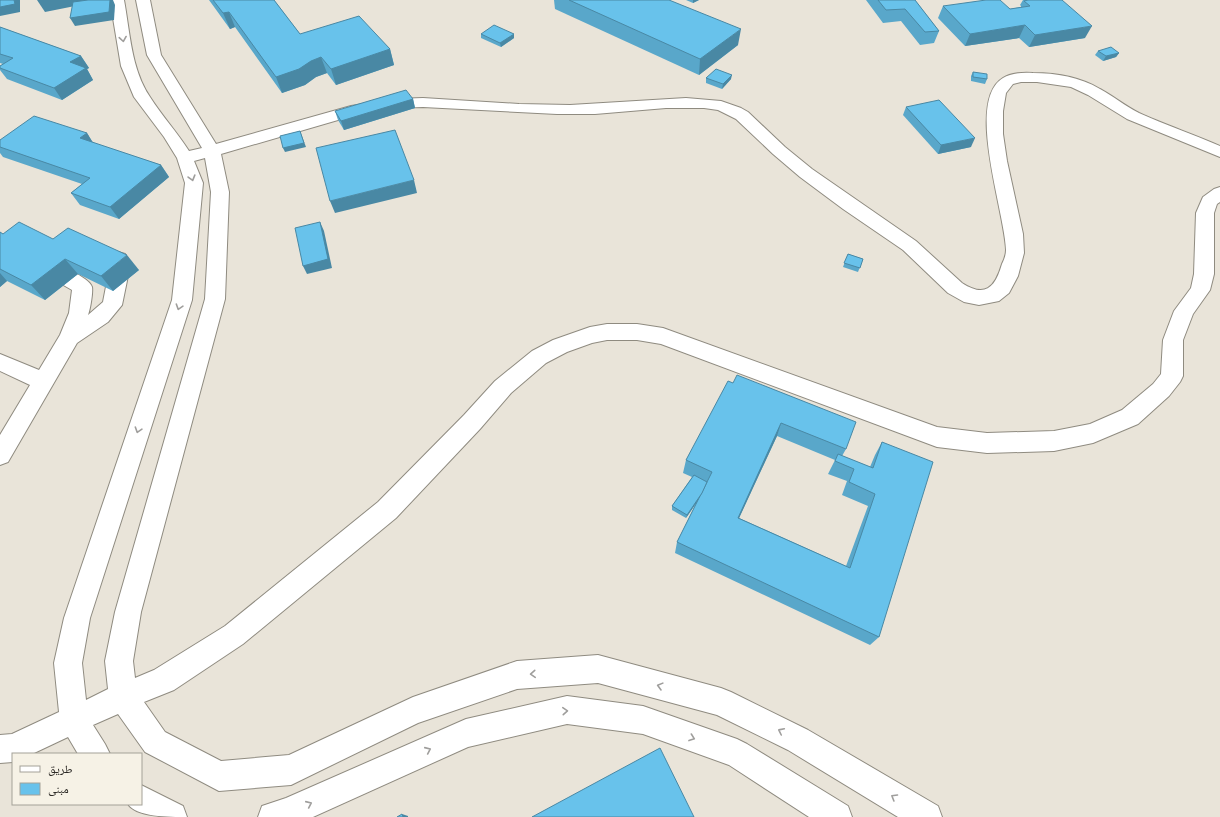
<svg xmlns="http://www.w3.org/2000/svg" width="1220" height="817" font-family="Roboto,'Noto Naskh Arabic',sans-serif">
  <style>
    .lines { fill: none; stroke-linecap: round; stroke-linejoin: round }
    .minor-casing { stroke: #8f8b80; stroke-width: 2 }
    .minor { fill: #fff; fill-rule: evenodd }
    .wall { fill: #59a7ca; fill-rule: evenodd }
    .shaded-wall { fill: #4988a4 }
    .building { fill: #68c2eb; stroke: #4988a4 }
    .oneway { stroke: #9f9e9c }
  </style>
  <rect width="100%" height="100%" fill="#e9e4d9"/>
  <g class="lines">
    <g class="minor-casing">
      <g id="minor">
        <path d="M110,0H124C130,32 131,69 150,97C162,116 177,132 189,151L202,148L147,55L136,0H150L161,55L216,144L351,106L394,99L423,98L519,104L570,105L686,98L721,101L741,108L748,112L785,147L812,169L916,241L962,283C985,298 995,288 1002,264C1004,260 1006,255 1006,250C1005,212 965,101 1003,78C1011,73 1024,72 1033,73C1056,73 1080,77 1100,89C1113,96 1125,106 1139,113C1165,125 1193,134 1220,146V157L1127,119L1088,95L1071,87L1037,82H1021L1013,84L1006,93L1003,111V134L1007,161L1023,234L1024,253L1018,276L1009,293L999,301L979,305L964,302L948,293L903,250L843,209L800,177L773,154L736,119L718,110L704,108H666L595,114H557L423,107L394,108L362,113L221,154L229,192L225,299L141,612L133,661L135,678L154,670L225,626L378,502L464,415L495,381L532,351L553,340L590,327L607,324H637L663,328L937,427L987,433L1054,431L1090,424L1122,410L1153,384L1161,374L1163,340L1174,311L1191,288L1194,274L1196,213L1203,197L1214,189L1220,187V202L1217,204L1214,213V274L1210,290L1193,314L1183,340V376L1180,382L1169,396L1138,424L1093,443L1054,451L987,453L937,447L661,344L637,340H607L592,343L567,352L546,363L511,393L480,429L396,518L243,644L174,690L144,702L165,732L221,761L289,755L413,697L517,661L598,655L721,688L731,692L808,730L938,806L942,817H898L788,750L717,715L598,683L517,689L418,723L291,785L219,791L145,752L118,714L93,725L105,744L110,754H78L68,737L32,754H13V762L0,763V735L12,734L59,712L54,663L64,618L172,300L185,183L177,158L164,137L134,97L121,66ZM205,158L211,192L205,299L115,612L105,661L108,689L86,700L82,663L90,618L192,300L203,183L194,161Z"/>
        <path d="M0,242C15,247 89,273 92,287C93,293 90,310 88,315L103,302L110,266L109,259L111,254L118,252L125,254L130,266L122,305L108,322L77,343L8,462L0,465V435L30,385L0,371V354L39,370L60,335L69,313L72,290L46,275L0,256Z"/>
        <path d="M567,696L643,706L737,739L747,744L848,806L852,817H809L729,765L643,734L567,724L468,747L313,817H258L262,806L286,798L466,719Z"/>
        <path d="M141,785L183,806L187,817C169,817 136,817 128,804H141Z"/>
      </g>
    </g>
    <use href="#minor" class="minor"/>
  </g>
  <g class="wall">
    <path d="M209,0H274L300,34L390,49L394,65L336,85L327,73L316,77L305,85L282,93L235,27L230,29Z"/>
    <path d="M554,0H669L738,45L699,75L555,9Z"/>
    <path d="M686,0H699L693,3Z"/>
    <path d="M866,0H915L939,31L934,43L920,45L901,21L883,23Z"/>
    <path d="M1023,0H1062L1085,38L1029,47L1019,38L965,46L938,18L943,6L1010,9L1021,7V6L1020,5Z"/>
    <path d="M0,27L81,56L89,68L87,69L93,80L62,100L7,79L0,70V66L3,64L0,63Z"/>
    <path d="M481,34H514V38L501,47L481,38Z"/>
    <path d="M1098,51L1119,53L1116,57L1103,61L1095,55Z"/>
    <path d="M973,72L987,79L985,84L971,81V76Z"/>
    <path d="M706,78L731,79L722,89L706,83Z"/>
    <path d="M413,99L415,108L344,130L338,120L335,111Z"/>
    <path d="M906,107L971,147L938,154L903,115Z"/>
    <path d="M87,133L93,143L161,165L169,177L119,219L80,205L71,193L82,184L3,157L0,153V140Z"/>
    <path d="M0,232L3,234L53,239L139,270L113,291L78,274L45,300L7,281L0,287Z"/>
    <path d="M848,254L863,259L858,272L843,267Z"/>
    <path d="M733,383L846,449L842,456L870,467L875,455L882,442L879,637L870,645L675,553L677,542L697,502L686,518L672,510V506L692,477L683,473L686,460ZM777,436L835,460L828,474L847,481L842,495L868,506L846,566L739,518Z"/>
  </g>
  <g class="shaded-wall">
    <path d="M14,0H20V12L0,16V7Z"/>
    <path d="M37,0H105L45,12Z"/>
    <path d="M110,0H113L115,5L114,20L75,26L70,18Z"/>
    <path d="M693,0H699L693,3Z"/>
    <path d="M229,12L235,27L230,29L223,13Z"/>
    <path d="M1025,25L1019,38L965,46L970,34Z"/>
    <path d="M1092,26L1085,38L1029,47L1035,35Z"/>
    <path d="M741,29L738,45L699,75L700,59Z"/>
    <path d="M514,34V38L501,47L500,43Z"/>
    <path d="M390,49L394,65L336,85L331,69Z"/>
    <path d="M1119,53L1116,57L1103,61L1106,56Z"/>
    <path d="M81,56L89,68L87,69L93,80L62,100L54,88L70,62Z"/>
    <path d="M321,57L327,73L316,77L305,85L282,93L276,77L311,61Z"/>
    <path d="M732,75L731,79L722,89L723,84Z"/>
    <path d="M413,99L415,108L344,130L341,121Z"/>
    <path d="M300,131L306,147L285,152L283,148Z"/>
    <path d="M87,133L95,146L80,138Z"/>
    <path d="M975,138L971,147L938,154L941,145Z"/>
    <path d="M161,165L169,177L119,219L110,207Z"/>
    <path d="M414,180L417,193L335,213L330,201Z"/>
    <path d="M320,222L324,231L332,268L307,274L303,266Z"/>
    <path d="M127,255L139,270L113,291L101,276Z"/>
    <path d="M65,259L78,274L45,300L31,285Z"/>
    <path d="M0,273L7,281L0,287Z"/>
    <path d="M781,423L777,436L734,529L738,518Z"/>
    <path d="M709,483L708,486L686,518L687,515Z"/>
    <path d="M402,814L408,816V817H403Z"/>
  </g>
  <g class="building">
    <path d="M0,0H14L15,4L0,7Z"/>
    <path d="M88,0H110L109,12L70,18L73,2Z"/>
    <path d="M213,0H274L300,34L359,16L390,49L331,69L321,57L311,61L299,69L276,77L229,12L223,13Z"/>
    <path d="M569,0H669L741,29L700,59Z"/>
    <path d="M878,0H915L939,31L925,32L905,9L886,10Z"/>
    <path d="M986,0H1000L1010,9L1030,6L1024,1L1028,0H1062L1092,26L1035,35L1025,25L970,34L943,6Z"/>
    <path d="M494,25L514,34L500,43L481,34Z"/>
    <path d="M0,27L81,56L70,62L86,68L54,88L0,68V66L13,58L0,54Z"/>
    <path d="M1111,47L1119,53L1106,56L1098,51Z"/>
    <path d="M716,69L732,75L723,84L706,78Z"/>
    <path d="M973,72L987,74V79L973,77Z"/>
    <path d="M406,90L413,99L341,121L335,111Z"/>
    <path d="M939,100L975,138L941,145L906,107Z"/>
    <path d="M34,116L87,133L80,138L161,165L110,207L71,193L90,178L0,147V140Z"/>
    <path d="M395,130L414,180L330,201L316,148Z"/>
    <path d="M300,131L304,143L283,148L280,136Z"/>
    <path d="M19,222L53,239L68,228L127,255L101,276L65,259L31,285L0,269V232L3,234Z"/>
    <path d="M320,222L328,259L303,266L295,228Z"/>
    <path d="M848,254L863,259L860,268L844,263Z"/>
    <path d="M737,375L856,422L846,449L781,423L738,518L850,568L875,494L849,482L854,469L835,461L838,454L873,468L882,442L933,462L879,637L677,542L712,472L686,460L728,381L733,383Z"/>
    <path d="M694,475L707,482L702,493L687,515L672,506Z"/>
    <path d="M660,748L694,817H532Z"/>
    <path d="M402,814L403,817H397Z"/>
  </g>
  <defs><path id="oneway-chevron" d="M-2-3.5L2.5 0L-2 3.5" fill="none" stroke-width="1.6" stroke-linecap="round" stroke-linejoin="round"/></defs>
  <g class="oneway">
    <use href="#oneway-chevron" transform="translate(123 39) rotate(81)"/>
    <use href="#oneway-chevron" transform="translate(192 178) rotate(74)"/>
    <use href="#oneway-chevron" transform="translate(179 307) rotate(108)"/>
    <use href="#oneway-chevron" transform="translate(138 430) rotate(108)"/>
    <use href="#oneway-chevron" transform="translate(533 674) rotate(176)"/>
    <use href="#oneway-chevron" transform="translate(660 686) rotate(-165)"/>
    <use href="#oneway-chevron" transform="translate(565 711) rotate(-4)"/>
    <use href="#oneway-chevron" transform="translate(781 731) rotate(-154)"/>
    <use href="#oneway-chevron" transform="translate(692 738) rotate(20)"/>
    <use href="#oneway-chevron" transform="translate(428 750) rotate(-24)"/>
    <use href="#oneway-chevron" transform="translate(894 797) rotate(-149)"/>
    <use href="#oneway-chevron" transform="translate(309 804) rotate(-24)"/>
  </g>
  <rect x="12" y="753" width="130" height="52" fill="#f6f2e6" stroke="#a4a198"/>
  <rect x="20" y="766" width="20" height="6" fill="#ffffff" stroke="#a4a198"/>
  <text x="48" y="773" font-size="12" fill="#2a2824">طريق</text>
  <rect x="20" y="783" width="20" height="12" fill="#68c2eb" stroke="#a4a198"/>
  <text x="48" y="793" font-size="12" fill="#2a2824">مبنى</text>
</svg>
